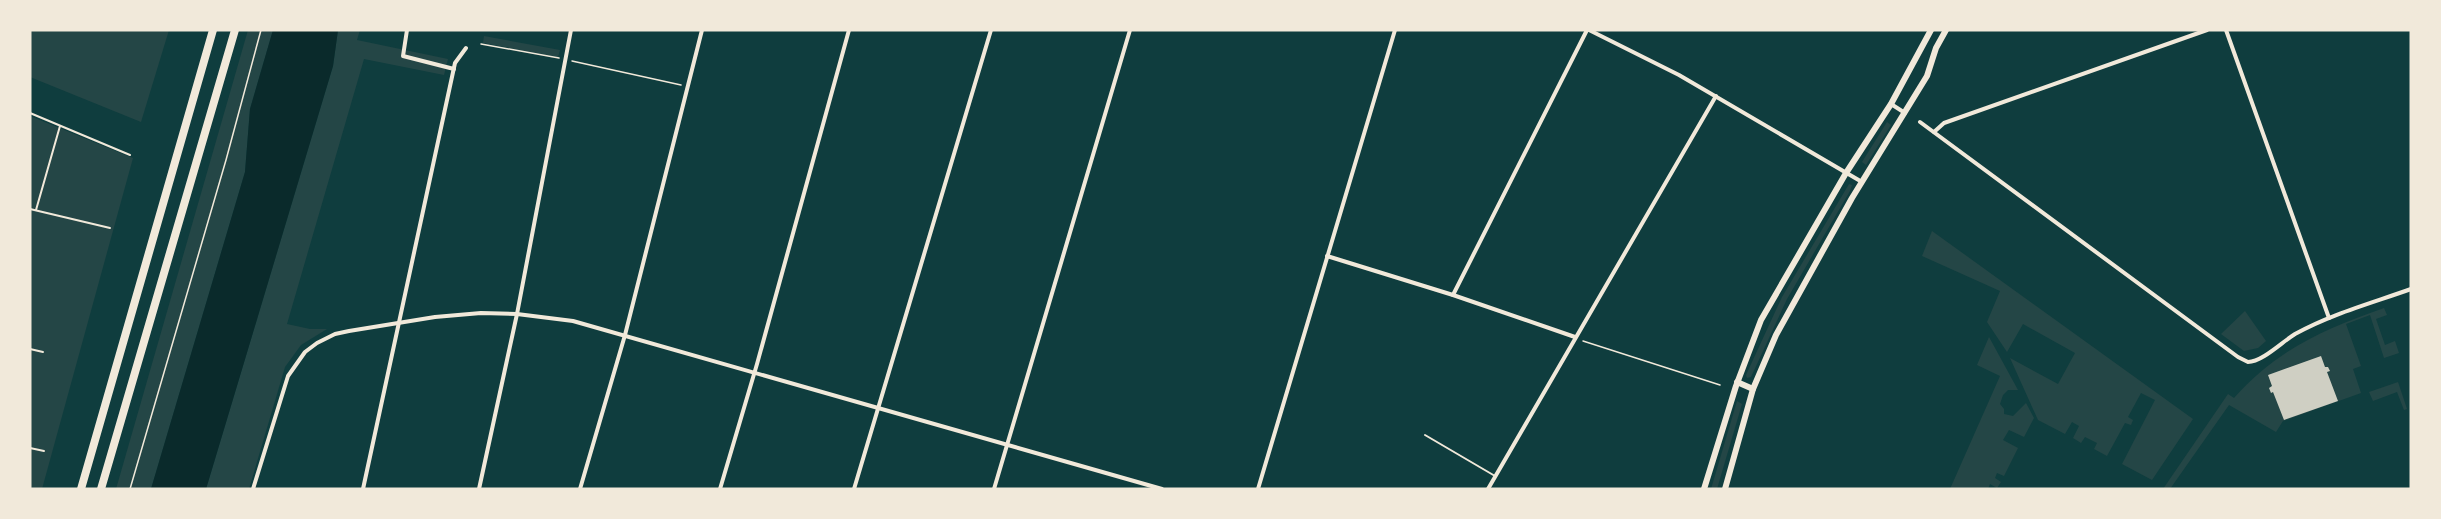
<svg xmlns="http://www.w3.org/2000/svg" width="2441" height="519" font-family="Poppins,sans-serif">
  <style>
    .green { fill: #244646 }
    .water { fill: #0a2a2b }
    .building { fill: #cfcfc3 }
    .lines { fill: none; stroke-linecap: round; stroke-linejoin: round }
    .path { stroke: #f1e9da; stroke-width: 1.5 }
    .service { stroke: #f1e9da; stroke-width: 2 }
    .minor { stroke: #f1e9da; stroke-width: 4 }
    .secondary { stroke: #f1e9da; stroke-width: 6 }
    .motorway { stroke: #f1e9da; stroke-width: 8 }
  </style>
  <rect width="100%" height="100%" fill="#0f3d3e"/>
  <g class="green">
    <path d="M30,30H169L141,122L30,77Z"/>
    <path d="M248,30H273L250,109L245,172L151,489H116Z"/>
    <path d="M338,30H360L357,40L448,59L444,75L364,59L287,324L310,329H327L301,345L285,367L249,489H206L333,66Z"/>
    <path d="M484,36L560,50L558,57L483,43Z"/>
    <path d="M30,116L133,158L42,489H30Z"/>
    <path d="M1887,122L1891,125L1866,165L1862,162Z"/>
    <path d="M1849,184L1852,185L1850,191L1787,299L1751,377L1747,378L1746,375L1782,297Z"/>
    <path d="M1932,231L2193,419L2152,480L2122,464L2155,400L2141,393L2128,417L2133,420L2131,425L2125,423L2107,456L2094,449L2097,443L2085,437L2081,443L2073,438L2079,426L2072,422L2065,434L2038,420L2010,358L2058,384L2075,353L2023,324L2007,352L1987,322L2000,291L1922,256Z"/>
    <path d="M2384,308L2387,315L2376,319L2385,345L2395,341L2399,353L2384,358L2370,315L2346,324L2361,366L2353,369L2361,393L2283,421L2276,432L2229,405L2170,489H2163L2228,394L2234,398C2279,348 2323,330 2384,308Z"/>
    <path d="M2245,311L2266,341L2258,348L2244,351L2221,334Z"/>
    <path d="M1989,337L2018,390H2008L2003,395L2000,404L2004,409V414L2013,416L2026,403L2034,418L2024,437L2009,430L2003,440L2018,448L2004,476L1997,473L1995,478L2001,482L1997,488L1990,484L1988,489H1950L2000,376L1977,365Z"/>
    <path d="M2398,382L2407,409L2404,410L2397,392L2373,401L2369,392Z"/>
    <path d="M1737,401L1742,404L1717,489H1711Z"/>
  </g>
  <path class="water" d="M273,30H338L333,66L206,489H151L245,172L250,109Z"/>
  <path class="building" d="M2321,356L2325,367H2328L2330,371L2327,372L2338,401L2284,420L2273,392L2271,393L2269,388L2272,386L2268,375Z"/>
  <g class="lines">
    <g class="path">
      <path d="M481,44L559,58"/>
      <path d="M572,61L681,85"/>
      <path d="M1583,341L1720,385"/>
      <path d="M130,489L226,160L261,30"/>
    </g>
    <g class="service">
      <path d="M30,113L130,155"/>
      <path d="M30,209L110,228"/>
      <path d="M36,210L60,126"/>
      <path d="M30,349L43,352"/>
      <path d="M1425,435L1495,476"/>
      <path d="M30,448L44,451"/>
    </g>
    <g class="minor">
      <path d="M407,30L403,56L454,69"/>
      <path d="M1589,30L1679,75L1862,182"/>
      <path d="M2226,30L2329,318"/>
      <path d="M1891,104L1905,113"/>
      <path d="M1920,122L2238,357L2248,362C2262,362 2282,342 2295,334C2331,314 2372,303 2411,289"/>
      <path d="M1934,132L1944,123L2207,30"/>
      <path d="M1327,256L1453,295L1575,337"/>
      <path d="M1453,295L1587,30"/>
      <path d="M253,489L288,376L305,352L317,343L335,334L349,331L435,317L481,313L517,314L573,321L1162,489"/>
      <path d="M363,489L455,63L466,48"/>
      <path d="M479,489L517,314L571,30"/>
      <path d="M580,489L625,335L702,30"/>
      <path d="M720,489L757,364L849,30"/>
      <path d="M854,489L991,30"/>
      <path d="M994,489L1130,30"/>
      <path d="M1258,489L1395,30"/>
      <path d="M1488,489L1716,96"/>
    </g>
    <g class="secondary">
      <path d="M1737,382L1753,389"/>
      <path d="M1704,489L1736,386L1761,320L1846,173L1891,104L1931,30"/>
      <path d="M1725,489L1753,389L1776,335L1852,198L1927,76L1936,48L1946,30"/>
    </g>
    <g class="motorway">
      <path d="M81,489L213,30"/>
      <path d="M101,489L235,30"/>
    </g>
  </g>
  <rect width="2441" height="519" fill="none" stroke="#f1e9da" stroke-width="63"/>
</svg>
